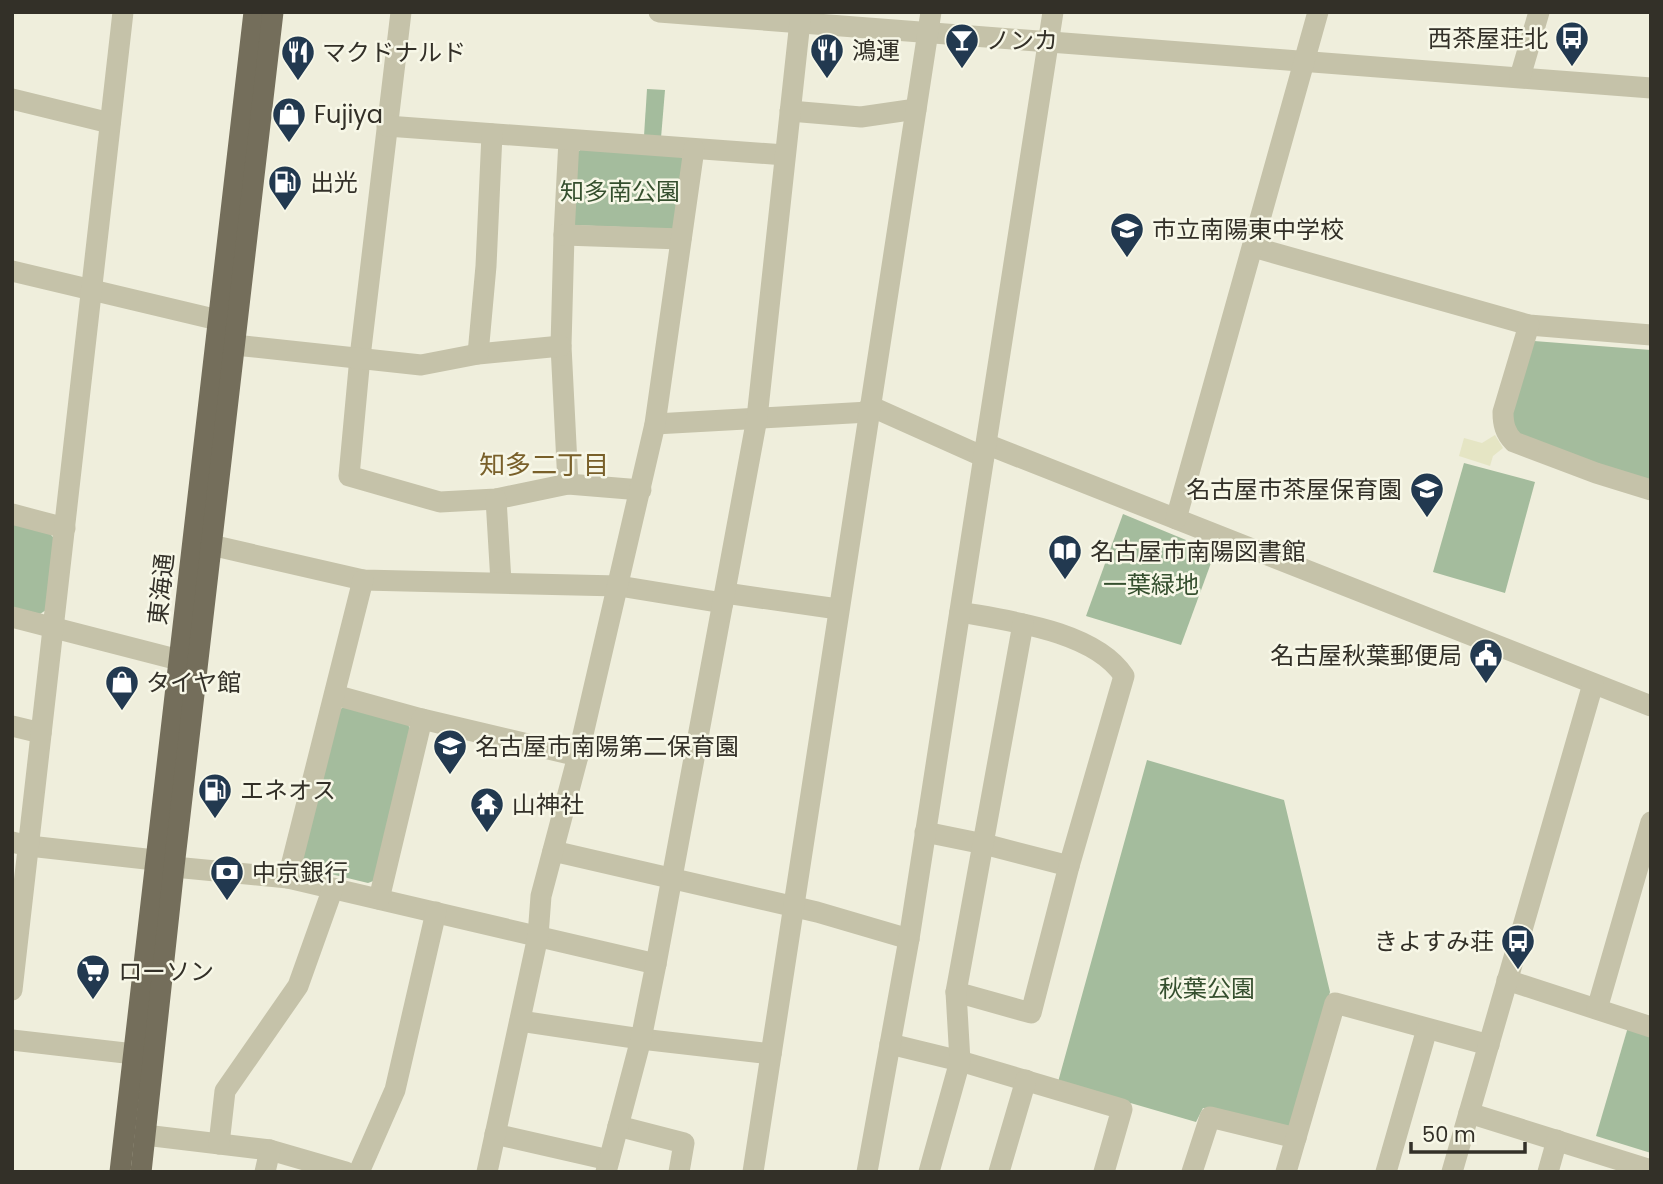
<svg xmlns="http://www.w3.org/2000/svg" width="1663" height="1184" font-family="Poppins,'Noto Sans JP',sans-serif">
  <style>
    .green { fill: #a4bc9d }
    .plaza { fill: #e5e5c4 }
    .lines { fill: none; stroke-linecap: round; stroke-linejoin: round }
    .minor { stroke: #c5c2a9; stroke-width: 21 }
    .major { stroke: #746e5b; stroke-width: 21 }
    .labels { text-anchor: middle; dominant-baseline: central; stroke-width: 5; stroke-linejoin: round; paint-order: stroke }
    .poi-label { font-size: 24px; fill: #333028; stroke: #f7f7e7; text-anchor: start }
    .park-label { font-size: 24px; fill: #354f2e; stroke: #f7f7e7 }
    .street-label { font-size: 24px; fill: #333028; stroke: #f7f7e7 }
    .neighbourhood-label { font-size: 26px; fill: #79602a; stroke: #f7f7e7 }
  </style>
  <rect width="100%" height="100%" fill="#efeedc"/>
  <g class="green">
    <path d="M647,89L665,90L661,138L644,136Z"/>
    <path d="M583,148L680,156L685,161L673,229L571,225L576,153Z"/>
    <path d="M1534,341L1651,350V485L1518,436L1510,413Z"/>
    <path d="M1464,463L1535,482L1505,593L1433,572Z"/>
    <path d="M1123,514L1215,552L1181,645L1086,616Z"/>
    <path d="M12,523L49,533L54,538L46,610L40,614L12,607Z"/>
    <path d="M345,706L408,723L410,731L376,880L368,883L302,867L300,862L339,710Z"/>
    <path d="M1147,760L1284,800L1330,992L1291,1127L1203,1108L1196,1122L1058,1082Z"/>
    <path d="M1628,1027L1651,1034V1153L1596,1136Z"/>
  </g>
  <path class="plaza" d="M1495,435L1503,448L1493,456L1490,466L1459,456L1464,438L1482,443Z"/>
  <g class="lines">
    <g class="minor">
      <path d="M401,12L360,357L349,476L440,502L496,499L568,484L561,346L564,235L569,140"/>
      <path d="M659,12L1651,88"/>
      <path d="M1520,77L1539,12"/>
      <path d="M12,99L110,123"/>
      <path d="M790,111L861,117L916,109"/>
      <path d="M387,126L785,155"/>
      <path d="M564,235L681,239"/>
      <path d="M1253,247L1529,325L1651,335"/>
      <path d="M12,271L218,320"/>
      <path d="M1529,325L1503,412C1503,424 1505,433 1514,442L1596,473L1651,490"/>
      <path d="M235,345L421,365L478,354L561,346"/>
      <path d="M478,354L486,266L492,134"/>
      <path d="M870,406L984,457"/>
      <path d="M655,424L869,412"/>
      <path d="M986,444L1651,706"/>
      <path d="M568,484L641,490"/>
      <path d="M496,499L501,582"/>
      <path d="M12,514L65,528"/>
      <path d="M1176,519L1318,12"/>
      <path d="M211,545L363,580L619,586L723,603"/>
      <path d="M725,593L838,609"/>
      <path d="M12,617L179,660"/>
      <path d="M335,695L422,719L578,756"/>
      <path d="M12,726L41,733"/>
      <path d="M925,832L984,844L1069,866"/>
      <path d="M12,842L29,846L155,860L174,867L288,878L656,964"/>
      <path d="M553,851L817,912L909,939"/>
      <path d="M288,878L363,580"/>
      <path d="M379,899L422,719"/>
      <path d="M1507,980L1651,1027"/>
      <path d="M12,990L123,12"/>
      <path d="M956,992L1031,1013L1069,866L1124,676C1095,631 1009,621 960,612"/>
      <path d="M1597,1009L1651,822"/>
      <path d="M520,1021L641,1039L771,1054"/>
      <path d="M12,1040L134,1054"/>
      <path d="M890,1044L960,1061L1122,1109L1104,1172"/>
      <path d="M1469,1113L1651,1170"/>
      <path d="M618,1126L684,1143L679,1172"/>
      <path d="M495,1134L609,1160"/>
      <path d="M145,1135L270,1150L346,1172"/>
      <path d="M219,1144L225,1091L298,986L333,888"/>
      <path d="M265,1172L270,1150"/>
      <path d="M359,1172L395,1090L436,912"/>
      <path d="M487,1172L538,936L541,896L578,756L655,424L694,149"/>
      <path d="M606,1172L641,1039L656,964L757,418L801,12"/>
      <path d="M753,1172L931,12"/>
      <path d="M867,1172L909,939L1053,12"/>
      <path d="M929,1172L960,1061L956,992L1023,624"/>
      <path d="M999,1172L1026,1080"/>
      <path d="M1192,1172L1210,1117L1296,1138"/>
      <path d="M1286,1172L1335,1003L1489,1045"/>
      <path d="M1386,1172L1427,1029"/>
      <path d="M1452,1172L1593,684"/>
      <path d="M1548,1172L1557,1140"/>
    </g>
    <g class="major">
      <path d="M120,1172L254,12"/>
      <path d="M141,1172L174,867L273,12"/>
    </g>
  </g>
  <defs>
    <g id="bus-pin" transform="scale(1.75)"><path d="M0 17L-7.5 6A9.5 9.5 0 1 1 7.5 6Z" fill="#223950" stroke="#f7f7e7"/><path d="M-5-6H5V4H4V6H2V4H-2V6H-4V4H-5ZM-3.5-4V0h7V-4ZM-3.5 1.2v1.5H-2V1.2ZM2 1.2v1.5H3.5V1.2Z" fill="#fff"/></g>
    <g id="bar-pin" transform="scale(1.75)"><path d="M0 17L-7.5 6A9.5 9.5 0 1 1 7.5 6Z" fill="#223950" stroke="#f7f7e7"/><path d="M-6-5H6L.8 .8V4.5H3.5V6h-7V4.5H-.8V.8Z" fill="#fff"/></g>
    <g id="restaurant-pin" transform="scale(1.75)"><path d="M0 17L-7.5 6A9.5 9.5 0 1 1 7.5 6Z" fill="#223950" stroke="#f7f7e7"/><path d="M-5-6h1v4h1v-4h1v4h1v-4h1v5L-1.5 .5V6h-2V.5L-5-1ZM5-6V6H3V1.5H1.5Q1.5-4 5-6Z" fill="#fff"/></g>
    <g id="shop-pin" transform="scale(1.75)"><path d="M0 17L-7.5 6A9.5 9.5 0 1 1 7.5 6Z" fill="#223950" stroke="#f7f7e7"/><path d="M-5-2.5h2.3a2.7 3.5 0 0 1 5.4 0H5L5.5 6h-11ZM-1.5-2.5h3a1.5 2.3 0 0 0-3 0Z" fill="#fff"/></g>
    <g id="fuel-pin" transform="scale(1.75)"><path d="M0 17L-7.5 6A9.5 9.5 0 1 1 7.5 6Z" fill="#223950" stroke="#f7f7e7"/><path d="M-5.5-6h7V0h2V4h1.3V-2.5L3-4.5l.8-.8L6-3V5H2.5V1h-1V6h-7ZM-4.2-4.7v3.2H.2V-4.7Z" fill="#fff"/></g>
    <g id="school-pin" transform="scale(1.75)"><path d="M0 17L-7.5 6A9.5 9.5 0 1 1 7.5 6Z" fill="#223950" stroke="#f7f7e7"/><path d="M0-5L7-2L0 1L-7-2ZM-4 1L0 2.5L4 1V4Q0 6-4 4Z" fill="#fff"/></g>
    <g id="library-pin" transform="scale(1.75)"><path d="M0 17L-7.5 6A9.5 9.5 0 1 1 7.5 6Z" fill="#223950" stroke="#f7f7e7"/><path d="M-6-4Q-3-5.5-.7-3.5V5Q-3 3-6 4ZM6-4Q3-5.5 .7-3.5V5Q3 3 6 4Z" fill="#fff"/></g>
    <g id="civic-pin" transform="scale(1.75)"><path d="M0 17L-7.5 6A9.5 9.5 0 1 1 7.5 6Z" fill="#223950" stroke="#f7f7e7"/><path d="M-.6-6.5H3V-4.5H.6V-3L4-1V1h2V6H-6V1h2V-1L-.6-3ZM-1.2 2.5V6h2.4V2.5Z" fill="#fff"/></g>
    <g id="temple-pin" transform="scale(1.75)"><path d="M0 17L-7.5 6A9.5 9.5 0 1 1 7.5 6Z" fill="#223950" stroke="#f7f7e7"/><path d="M0-6L5-2H3V0L6.5 2.5H4V6H1.5V3h-3V6H-4V2.5H-6.5L-3 0V-2H-5Z" fill="#fff"/></g>
    <g id="bank-pin" transform="scale(1.75)"><path d="M0 17L-7.5 6A9.5 9.5 0 1 1 7.5 6Z" fill="#223950" stroke="#f7f7e7"/><path d="M-6-4H6V4H-6ZM0-2.3a2.3 2.3 0 1 0 0 4.6a2.3 2.3 0 1 0 0-4.6Z" fill="#fff"/></g>
    <g id="supermarket-pin" transform="scale(1.75)"><path d="M0 17L-7.5 6A9.5 9.5 0 1 1 7.5 6Z" fill="#223950" stroke="#f7f7e7"/><path d="M-6-5.5h2.5l.6 2H6L4.5 2H-2.5L-4.4-4H-6ZM-1.5 3.2a1.3 1.3 0 1 0 .1 0ZM3 3.2a1.3 1.3 0 1 0 .1 0Z" fill="#fff"/></g>
  </defs>
  <g fill-rule="evenodd">
    <use href="#bus-pin" x="1572" y="38"/>
    <use href="#bar-pin" x="962" y="40"/>
    <use href="#restaurant-pin" x="827" y="50"/>
    <use href="#restaurant-pin" x="298" y="52"/>
    <use href="#shop-pin" x="289" y="114"/>
    <use href="#fuel-pin" x="285" y="182"/>
    <use href="#school-pin" x="1127" y="229"/>
    <use href="#school-pin" x="1427" y="489"/>
    <use href="#library-pin" x="1065" y="551"/>
    <use href="#civic-pin" x="1486" y="655"/>
    <use href="#shop-pin" x="122" y="682"/>
    <use href="#school-pin" x="450" y="746"/>
    <use href="#fuel-pin" x="215" y="790"/>
    <use href="#temple-pin" x="487" y="804"/>
    <use href="#bank-pin" x="227" y="872"/>
    <use href="#bus-pin" x="1518" y="941"/>
    <use href="#supermarket-pin" x="93" y="971"/>
  </g>
  <g class="labels">
    <g class="poi-label">
      <text x="1548" y="38" text-anchor="end">西茶屋荘北</text>
      <text x="986" y="40">ノンカ</text>
      <text x="852" y="50">鴻運</text>
      <text x="322" y="52">マクドナルド</text>
      <text x="314" y="114">Fujiya</text>
      <text x="310" y="182">出光</text>
      <text x="1152" y="229">市立南陽東中学校</text>
      <text x="1402" y="489" text-anchor="end">名古屋市茶屋保育園</text>
      <text x="1090" y="551">名古屋市南陽図書館</text>
      <text x="1462" y="655" text-anchor="end">名古屋秋葉郵便局</text>
      <text x="146" y="682">タイヤ館</text>
      <text x="475" y="746">名古屋市南陽第二保育園</text>
      <text x="240" y="790">エネオス</text>
      <text x="512" y="804">山神社</text>
      <text x="252" y="872">中京銀行</text>
      <text x="1494" y="941" text-anchor="end">きよすみ荘</text>
      <text x="118" y="971">ローソン</text>
    </g>
    <g class="park-label">
      <text x="620" y="191">知多南公園</text>
      <text x="1151" y="584">一葉緑地</text>
      <text x="1207" y="988">秋葉公園</text>
    </g>
    <g class="street-label">
      <text transform="translate(161 589) rotate(-84)">東海通</text>
    </g>
    <g class="neighbourhood-label">
      <text x="544" y="465">知多二丁目</text>
    </g>
  </g>
  <rect width="1663" height="1184" fill="none" stroke="#333028" stroke-width="28"/>
  <path d="M1411 1142v10h114v-10" fill="none" stroke="#333028" stroke-width="3.5"/>
  <text x="1422" y="1142" font-size="21" fill="#333028" stroke="#f7f7e7" stroke-width="5" paint-order="stroke">50 m</text>
</svg>
